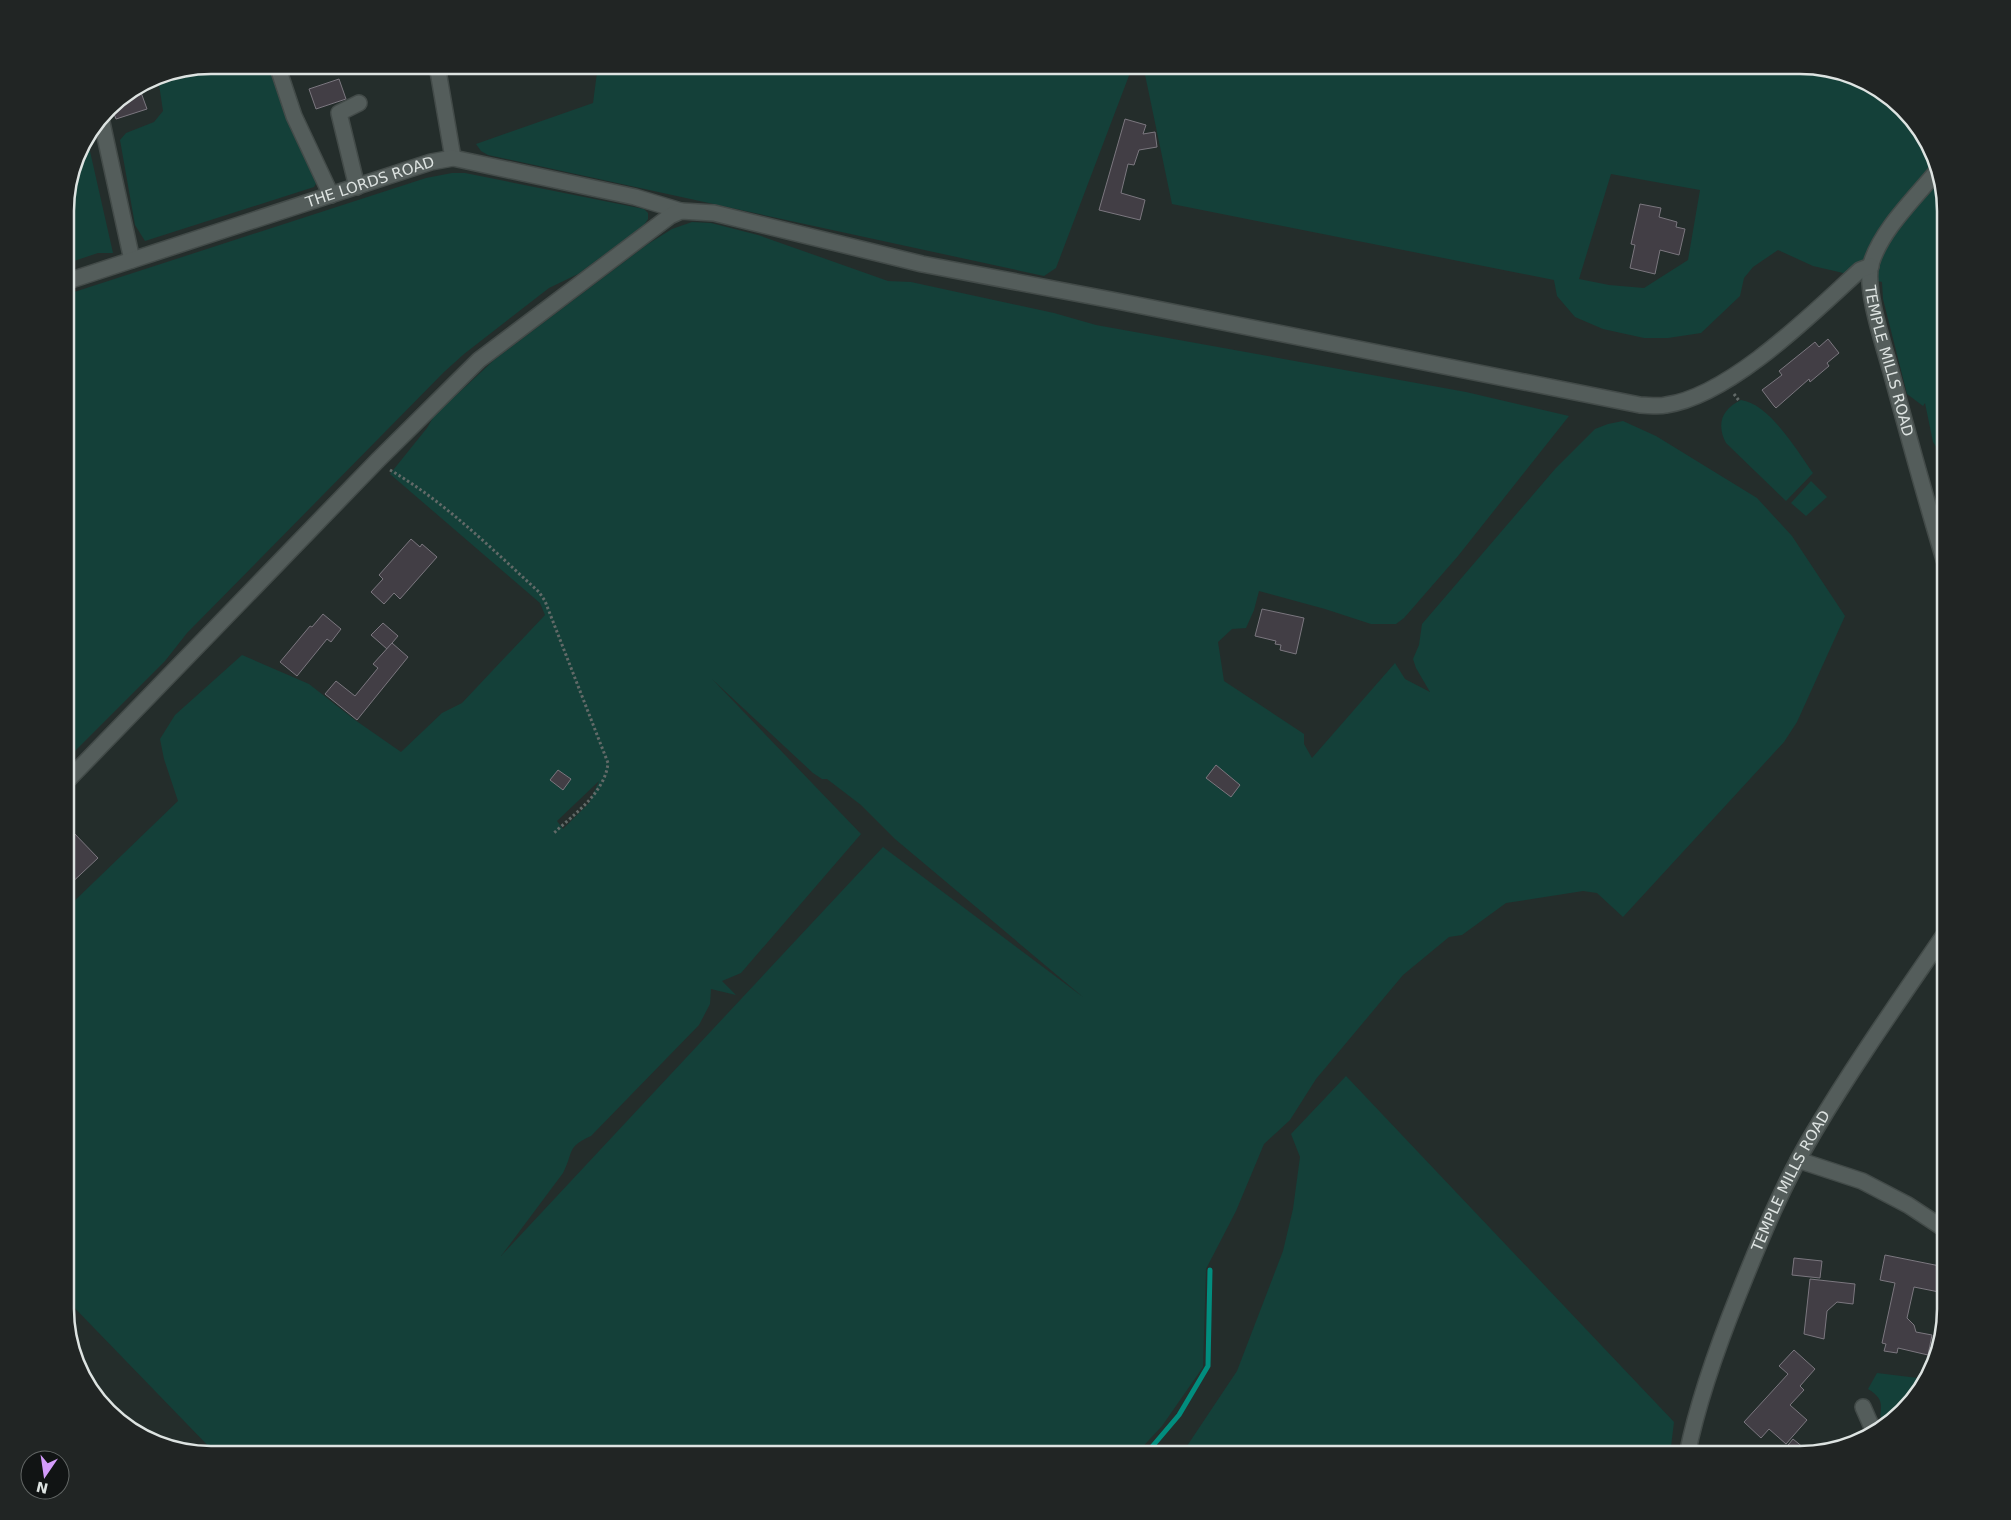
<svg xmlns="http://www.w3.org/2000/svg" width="2011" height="1520" font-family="'DejaVu Sans',sans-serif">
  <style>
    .green { fill: #144039; fill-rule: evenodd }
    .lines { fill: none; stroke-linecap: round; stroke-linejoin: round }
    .stream { stroke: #018d7e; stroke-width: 5 }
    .building { fill: #423e45; stroke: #7b777f }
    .minor-casing { stroke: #434b49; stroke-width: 18 }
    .path { stroke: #626a68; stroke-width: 3; stroke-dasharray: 2.5 2.5; stroke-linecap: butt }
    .minor { stroke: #545d5b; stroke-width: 15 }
    .labels { text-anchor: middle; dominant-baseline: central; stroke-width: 4; stroke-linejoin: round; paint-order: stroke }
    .street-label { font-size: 15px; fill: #dde3e1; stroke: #111414 }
    .rim { fill: none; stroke: #dde3e1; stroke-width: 2.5 }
  </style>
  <rect width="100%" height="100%" fill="#242d2b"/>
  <g class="green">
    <path d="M211,65H271L277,92L317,182L314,187L145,241L135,225L120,140L126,133L154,122L163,111L159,84L156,76Z"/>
    <path d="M598,65H1133L1056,268L1044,276L488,155L481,151L476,144L593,103Z"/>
    <path d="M1143,65H1800L1847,73L1889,95L1931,146L1946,211V459H1944L1933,442L1925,403L1923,406L1907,394L1883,299L1882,282L1813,266L1778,250L1753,267L1744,278L1740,296L1701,333L1668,338H1644L1603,329L1575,317L1557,296L1554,280L1172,204ZM1611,174L1700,190L1688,260L1644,288L1609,285L1579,279Z"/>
    <path d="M87,138L113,253H98L65,264V202L76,155Z"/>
    <path d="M452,173H465L644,209L648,213V219L644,225L578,274L549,288L464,354L444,372L187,633L165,661L65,761V295L426,178Z"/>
    <path d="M692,222L711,223L758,235L888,281L911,282L1054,313L1096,325L1466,392L1569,416L1458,556L1404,618L1396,624H1371L1325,609L1259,591L1254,610L1246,628L1232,629L1218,642L1224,681L1304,734V744L1312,758L1395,663L1405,679L1430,692L1416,668L1413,659L1419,645L1422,624L1555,469L1595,429L1608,424L1623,421L1656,436L1757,498L1792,536L1845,616L1797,722L1784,742L1623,917L1597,893L1583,891L1506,903L1462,935L1449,937L1403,975L1316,1079L1290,1120L1264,1144L1236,1211L1206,1269L1203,1367L1162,1426L1135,1455H217L65,1298V910L178,801L164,759L160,739L175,715L242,655L309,684L355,720L401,752L442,713L462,703L545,615L540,603L390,474L427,428L434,416L494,360L648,244L672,229ZM712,679L813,773L822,779H827L861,805L895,839L1083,997L883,847L501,1256L563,1173C574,1152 566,1147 591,1136L699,1025L710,1004L711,989L736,995L722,981L741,973L861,834ZM599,781L589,803L563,829L557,821Z"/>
    <path d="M1741,400C1770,404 1797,451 1813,473L1786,501L1726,443C1716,424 1722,409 1741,400Z"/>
    <path d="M1811,481L1827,497L1806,516L1791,503Z"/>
    <path d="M1346,1076L1674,1422L1670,1455H1181L1237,1371L1283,1251L1293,1209L1300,1157L1291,1134Z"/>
    <path d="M1877,1373L1926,1379L1916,1398L1882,1426C1877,1408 1889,1402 1868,1389Z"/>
  </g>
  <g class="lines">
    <path class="stream" d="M1145,1455L1179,1415L1208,1366L1210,1270"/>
  </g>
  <g class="building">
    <path d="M339,79L346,99L316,109L309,89Z"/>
    <path d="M139,87L147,109L116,119L111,106Z"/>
    <path d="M1125,119L1146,125L1143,134L1155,132L1157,147L1139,150L1134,165L1128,164L1121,193L1145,200L1140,220L1099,210Z"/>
    <path d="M1640,204L1661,208L1659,217L1677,222L1676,227L1685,229L1679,255L1660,250L1655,274L1630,268L1635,245L1631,244Z"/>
    <path d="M1828,339L1839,353L1827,363L1829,366L1810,382L1809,379L1776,408L1774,406L1762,390L1782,375L1779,371L1815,342L1819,347Z"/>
    <path d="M411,539L420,547L422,544L437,557L400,599L394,593L384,604L371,592L383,579L379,575Z"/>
    <path d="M1262,609L1304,618L1296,654L1280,650L1281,645L1275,644L1276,641L1255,636Z"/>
    <path d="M323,614L341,629L331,642L327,639L297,676L280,662L310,626L312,627Z"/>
    <path d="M383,623L398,636L387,649L371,635Z"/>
    <path d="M392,643L408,657L357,720L325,694L336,681L355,696L378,668L373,664Z"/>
    <path d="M1216,765L1240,785L1231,797L1206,778Z"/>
    <path d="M558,770L571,779L563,790L550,780Z"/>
    <path d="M72,831L98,858L65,889V838Z"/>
    <path d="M1885,1255L1945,1267L1939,1292L1914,1287L1907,1318L1914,1325L1916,1332L1932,1335L1928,1355L1898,1348L1897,1353L1884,1351L1886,1344L1882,1343L1895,1283L1880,1280Z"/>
    <path d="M1794,1258L1822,1261L1820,1278L1792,1275Z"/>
    <path d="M1810,1279L1855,1284L1853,1304L1837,1302L1827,1311L1824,1339L1804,1334Z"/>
    <path d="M1794,1350L1815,1369L1800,1386L1804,1390L1790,1405L1807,1420L1786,1444L1769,1429L1761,1438L1744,1422L1788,1374L1779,1366Z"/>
    <path d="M1793,1439L1810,1453L1800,1455H1780Z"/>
  </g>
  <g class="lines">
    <g class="minor-casing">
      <g id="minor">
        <path d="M277,65L294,116L331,195"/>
        <path d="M437,65L453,158"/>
        <path d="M101,118L132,260"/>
        <path id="s1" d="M1937,171C1915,198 1881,230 1871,264C1864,290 1886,352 1893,379C1910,442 1927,504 1946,566"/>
        <path d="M357,187L339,113L359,103"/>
        <path id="s2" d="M65,282L431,162L453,158L635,197L681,211"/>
        <path d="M65,783L378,460L479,360L670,216L681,211L714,213L922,264L1117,301L1640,405C1648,405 1658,407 1666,405C1730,396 1813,313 1860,270L1871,266"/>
        <path d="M1798,1160L1862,1181L1908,1205L1946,1230"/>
        <path d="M1863,1407L1874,1432"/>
        <path id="s3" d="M1687,1455C1698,1400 1718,1345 1739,1293C1761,1238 1784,1182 1814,1132C1855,1063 1901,998 1946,932"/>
      </g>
    </g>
    <g class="path">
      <path d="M1734,394L1740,402"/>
      <path d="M390,470C445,502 492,549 539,592L545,601L608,763C605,793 574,814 554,833"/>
    </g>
    <use href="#minor" class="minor"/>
  </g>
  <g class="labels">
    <g class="street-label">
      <text stroke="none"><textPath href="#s2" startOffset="321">THE LORDS ROAD</textPath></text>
      <text stroke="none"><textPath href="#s1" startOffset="214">TEMPLE MILLS ROAD</textPath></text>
      <text stroke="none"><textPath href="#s3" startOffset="294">TEMPLE MILLS ROAD</textPath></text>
    </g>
  </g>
  <path d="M0 0H2011V1520H0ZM211 74H1800A137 137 0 0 1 1937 211V1309A137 137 0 0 1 1800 1446H211A137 137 0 0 1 74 1309V211A137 137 0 0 1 211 74Z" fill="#212524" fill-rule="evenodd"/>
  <path class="rim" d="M211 74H1800A137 137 0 0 1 1937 211V1309A137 137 0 0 1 1800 1446H211A137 137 0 0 1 74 1309V211A137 137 0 0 1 211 74Z"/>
  <g transform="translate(45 1475) rotate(193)"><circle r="24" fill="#111414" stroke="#636766"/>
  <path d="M0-4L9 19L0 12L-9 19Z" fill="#d49cfb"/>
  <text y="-8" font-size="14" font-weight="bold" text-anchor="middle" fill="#dde3e1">N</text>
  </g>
</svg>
